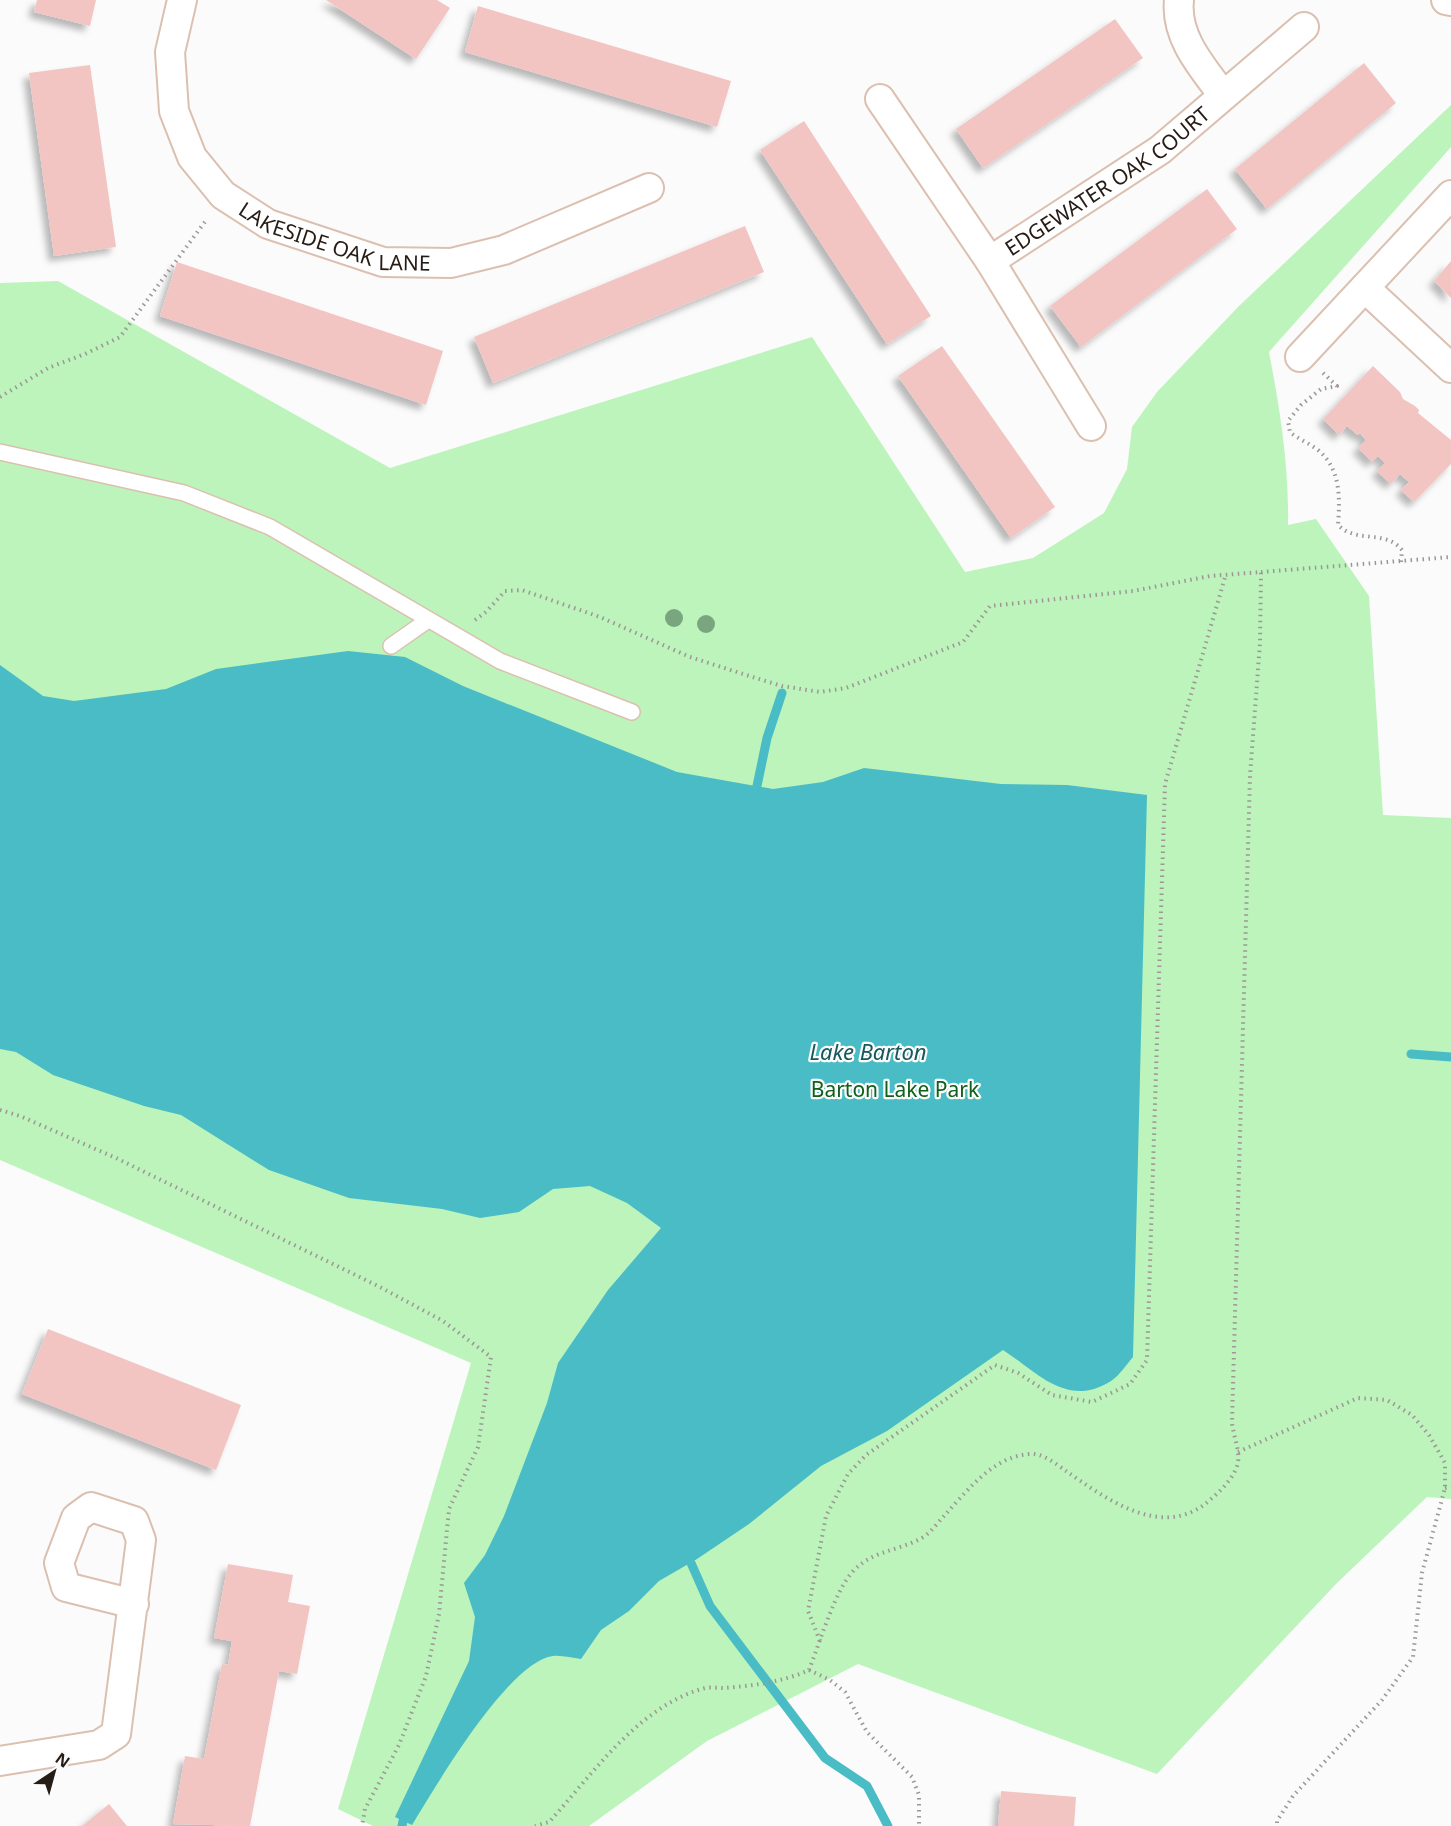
<svg xmlns="http://www.w3.org/2000/svg" width="1451" height="1826" font-family="'Noto Sans',sans-serif">
  <style>
    .green { fill: #bcf4bc }
    .water { fill: #49bcc6 }
    .lines { fill: none; stroke-linecap: round; stroke-linejoin: round }
    .stream { stroke: #49bcc6; stroke-width: 9 }
    .building { fill: #f2c5c3; filter: url(#shadow) }
    .service-casing { stroke: #dbc0b0; stroke-width: 18 }
    .minor-casing { stroke: #dbc0b0; stroke-width: 32 }
    .path { stroke: #9c9795; stroke-width: 4; stroke-dasharray: 1.5 4.5; stroke-linecap: butt }
    .service { stroke: #fff; stroke-width: 15 }
    .minor { stroke: #fff; stroke-width: 28 }
    .tree { fill: #79a67f }
    .labels { text-anchor: middle; dominant-baseline: central; stroke-width: 4.5; stroke-linejoin: round; paint-order: stroke }
    .street-label { font-size: 21px; fill: #261c16; stroke: #fbfbfb }
    .park-label { font-size: 21px; fill: #0f601a; stroke: #fbfbfb }
    .water-label { font-size: 22px; font-style: italic; fill: #17585d; stroke: #fbfbfb }
  </style>
  <defs>
    <filter id="shadow"><feDropShadow dx="-5.5" dy="5.5" stdDeviation="3" flood-color="#0004"/></filter>
  </defs>
  <rect width="100%" height="100%" fill="#fbfbfb"/>
  <path class="green" d="M1451,105V147L1269,352C1280,409 1289,466 1288,525L1316,519L1369,596L1383,815L1451,818V1499L1427,1497L1337,1583L1157,1774L858,1664L707,1741L589,1826H373L338,1809L471,1363L0,1160V283L58,281L390,468L812,337L965,572L1033,558L1104,513L1127,469L1132,427L1157,392L1238,307Z"/>
  <path class="water" d="M348,651L405,657L463,686L677,772L773,789L823,782L864,768L1001,784L1067,785L1147,795L1133,1357C1127,1364 1119,1376 1111,1381C1067,1409 1037,1372 1003,1350L887,1431L821,1466L749,1524L697,1559L659,1581L629,1611L601,1630L581,1659C572,1658 562,1655 553,1656C509,1661 436,1786 412,1825L395,1817L469,1661L475,1617L464,1583L485,1555L504,1516L547,1403L558,1363L608,1290L661,1228L627,1203L590,1186L553,1189L519,1212L480,1218L442,1209L349,1198L269,1170L181,1115L144,1106L53,1075L16,1052L0,1049V665L43,696L74,701L166,689L216,669Z"/>
  <g class="lines">
    <g class="stream">
      <path d="M757,786L767,738L782,693"/>
      <path d="M1411,1054L1451,1057"/>
      <path d="M691,1563L710,1606L825,1758L867,1786L888,1826"/>
      <path d="M402,1826L403,1821"/>
    </g>
  </g>
  <g class="building">
    <path d="M37,0H96L90,26L34,12Z"/>
    <path d="M326,0H437L450,8L416,59Z"/>
    <path d="M478,6L731,81L717,127L465,52Z"/>
    <path d="M1115,19L1143,58L983,168L956,129Z"/>
    <path d="M1364,63L1396,103L1267,209L1235,169Z"/>
    <path d="M90,65L116,247L54,256L29,73Z"/>
    <path d="M804,121L931,316L887,344L760,150Z"/>
    <path d="M1207,189L1237,229L1081,347L1050,306Z"/>
    <path d="M745,226L764,272L493,383L474,337Z"/>
    <path d="M1451,261V298L1434,281Z"/>
    <path d="M177,262L443,351L426,405L160,316Z"/>
    <path d="M942,346L1055,507L1011,538L898,376Z"/>
    <path d="M1373,366L1400,392L1403,399L1415,406L1419,410L1418,413L1451,440V464L1414,502L1401,490L1409,482L1400,474L1391,484L1377,471L1385,463L1378,456L1372,462L1358,448L1366,440L1360,433L1358,435L1347,426L1339,435L1323,419Z"/>
    <path d="M48,1329L241,1405L216,1470L22,1394Z"/>
    <path d="M228,1564L293,1575L288,1602L310,1606L297,1674L279,1671L250,1826L173,1824L185,1756L204,1759L222,1664L228,1665L232,1641L214,1638Z"/>
    <path d="M1001,1791L1076,1797L1074,1826H998Z"/>
    <path d="M109,1804L127,1826H82Z"/>
  </g>
  <g class="lines">
    <g class="service-casing">
      <g id="service">
        <path d="M0,452L184,493L270,527L500,661L632,712"/>
        <path d="M391,646L428,620"/>
      </g>
    </g>
    <g class="minor-casing">
      <g id="minor">
        <path id="s1" d="M182,0L170,52L174,111L192,157L223,195L268,224L383,262L451,263L504,250L649,188"/>
        <path d="M1179,0C1175,37 1202,67 1223,95"/>
        <path d="M1446,0L1451,1"/>
        <path d="M880,99L990,261L1091,426"/>
        <path id="s2" d="M990,261L1160,150L1304,27"/>
        <path d="M1365,288L1451,368"/>
        <path d="M1300,357L1451,195"/>
        <path d="M0,1761L99,1745L116,1734L141,1540L134,1521L91,1507L76,1518L59,1563L66,1587L134,1604"/>
      </g>
    </g>
    <g class="path">
      <path d="M1323,373L1337,386L1321,389L1301,405L1288,421L1290,432C1298,439 1309,443 1318,450C1341,469 1340,498 1338,525C1357,544 1385,529 1402,550L1401,562"/>
      <path d="M0,397L48,368L85,354L120,337L207,219"/>
      <path d="M1261,572L1451,557"/>
      <path d="M475,620L486,612L505,591L522,590L600,617L690,657L743,674L782,686L820,692L846,688L963,642L990,606L1133,591L1210,576L1261,572L1260,643L1250,776L1232,1422C1233,1434 1237,1442 1238,1453C1242,1472 1219,1493 1205,1504C1159,1539 1104,1497 1066,1471C1056,1464 1043,1453 1030,1454C993,1456 967,1491 944,1516C938,1522 932,1531 925,1536C896,1554 866,1548 845,1582C831,1605 819,1644 809,1670C783,1682 751,1686 723,1688C717,1688 711,1687 705,1688C638,1706 593,1774 549,1822L535,1826"/>
      <path d="M0,1110L20,1116L116,1158L378,1286L443,1321L491,1357L478,1447L449,1509L439,1614L426,1676L399,1745L365,1809L362,1826"/>
      <path d="M1238,1452L1358,1398L1387,1400L1412,1415L1429,1435L1445,1463V1488L1422,1573L1413,1657L1382,1700L1293,1796L1277,1821V1826"/>
      <path d="M1445,1488L1451,1487"/>
      <path d="M820,1641L808,1611L826,1516L848,1474L866,1455L995,1365L1018,1373L1052,1395L1092,1402L1130,1384L1147,1360L1165,784L1226,574"/>
      <path d="M809,1670L830,1680L845,1692L867,1732L912,1777L919,1795V1826"/>
    </g>
    <use href="#service" class="service"/>
    <use href="#minor" class="minor"/>
  </g>
  <g class="tree">
    <circle cx="674" cy="618" r="9"/>
    <circle cx="706" cy="624" r="9"/>
  </g>
  <g class="labels">
    <g class="street-label">
      <text stroke="none"><textPath href="#s2" startOffset="142">EDGEWATER OAK COURT</textPath></text>
      <text stroke="none"><textPath href="#s1" startOffset="333">LAKESIDE OAK LANE</textPath></text>
    </g>
    <g class="park-label">
      <text x="895" y="1089">Barton Lake Park</text>
    </g>
    <g class="water-label">
      <text x="868" y="1051">Lake Barton</text>
    </g>
  </g>
  <g transform="translate(54 1772) rotate(36)" stroke="#fbfbfb" stroke-width="4.5" paint-order="stroke">
  <path d="M0-4.5L10 22L0 15L-10 22Z" fill="#261c16"/>
  <text y="-9" font-size="16" font-weight="bold" text-anchor="middle" fill="#261c16">N</text>
  </g>
</svg>
